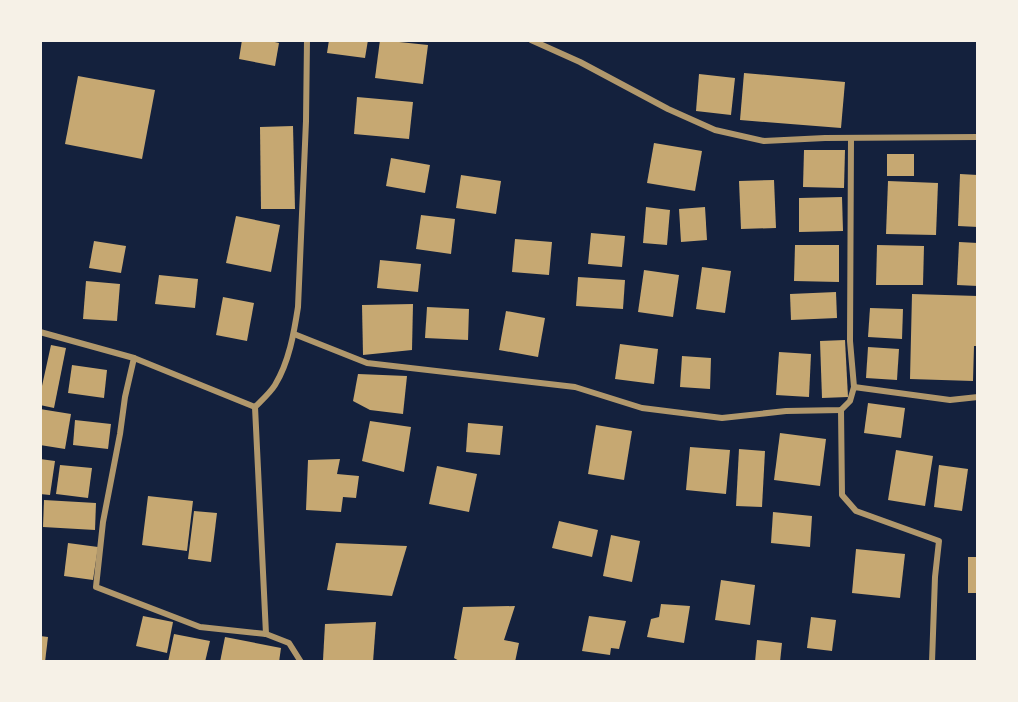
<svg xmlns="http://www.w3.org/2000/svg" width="1018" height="702" font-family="Helvetica,sans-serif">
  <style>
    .building { fill: #c6a872 }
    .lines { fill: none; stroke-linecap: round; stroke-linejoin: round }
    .minor { stroke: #b1986c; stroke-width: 6 }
  </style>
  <rect width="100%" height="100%" fill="#14213d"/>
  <g class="building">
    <path d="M242,40H266L279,43L275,66L239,59Z"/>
    <path d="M329,40H368L365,58L327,53Z"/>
    <path d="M380,40L428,45L423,84L375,78Z"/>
    <path d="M744,73L845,82L841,128L740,120Z"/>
    <path d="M699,74L735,78L731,115L696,111Z"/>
    <path d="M78,76L155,90L142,159L65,144Z"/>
    <path d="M357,97L413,102L409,139L354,134Z"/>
    <path d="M293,126L295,209H261L260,127Z"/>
    <path d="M654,143L702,151L695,191L647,183Z"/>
    <path d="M804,150H845L844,188L803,187Z"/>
    <rect x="887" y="154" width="27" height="22"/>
    <path d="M391,158L430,165L425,193L386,186Z"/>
    <path d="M960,174L978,175V227L958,226Z"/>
    <path d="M461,175L501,181L496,214L456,208Z"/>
    <path d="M774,180L776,228L741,229L739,181Z"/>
    <path d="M888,181L938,183L936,235L886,234Z"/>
    <path d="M842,197L843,231L799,232V198Z"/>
    <path d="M646,207L670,210L667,245L643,243Z"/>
    <path d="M705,207L707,240L681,242L679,209Z"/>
    <path d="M421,215L455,219L451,254L416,249Z"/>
    <path d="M236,216L280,225L271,272L226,263Z"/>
    <path d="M591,233L625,236L622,267L588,264Z"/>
    <path d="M515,239L552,242L549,275L512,272Z"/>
    <path d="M94,241L126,246L121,273L89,268Z"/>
    <path d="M959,242L978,243V286L957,285Z"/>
    <path d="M795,245H839V282L794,281Z"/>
    <path d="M877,245L924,246L923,285H876Z"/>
    <path d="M380,260L421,264L418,292L377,288Z"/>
    <path d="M702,267L731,271L725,313L696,309Z"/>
    <path d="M644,270L679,275L673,317L638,312Z"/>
    <path d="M159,275L198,279L195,308L155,304Z"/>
    <path d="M578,277L625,280L623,309L576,306Z"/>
    <path d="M86,281L120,284L117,321L83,319Z"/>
    <path d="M836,292L837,318L791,320L790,294Z"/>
    <path d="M912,294L978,296V346H974L973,381L910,379Z"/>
    <path d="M223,297L254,303L247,341L216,335Z"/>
    <path d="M413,304L412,350L363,355L362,305Z"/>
    <path d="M427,307L469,309L468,340L425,338Z"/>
    <path d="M870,308L903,309L902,339L868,337Z"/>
    <path d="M506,311L545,318L538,357L499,350Z"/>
    <path d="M845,340L848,397L822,398L820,341Z"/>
    <path d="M620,344L658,349L654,384L615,379Z"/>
    <path d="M51,345L66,348L54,408L40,405V395Z"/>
    <path d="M868,347L899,349L897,380L866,378Z"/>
    <path d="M779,352L811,354L809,397L776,395Z"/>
    <path d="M682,356L711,358L710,389L680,387Z"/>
    <path d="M72,365L107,370L104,398L68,393Z"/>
    <path d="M358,374L407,376L403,414L370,410L353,401Z"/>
    <path d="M868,403L905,408L901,438L864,433Z"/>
    <path d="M40,409L71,414L65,449L40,445Z"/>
    <path d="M75,420L111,424L108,449L73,445Z"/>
    <path d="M370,421L411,427L404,472L362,461Z"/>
    <path d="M468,423L503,426L500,455L466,452Z"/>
    <path d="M596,425L632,431L624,480L588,474Z"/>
    <path d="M780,433L826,439L820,486L774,480Z"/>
    <path d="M690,447L730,450L726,494L686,490Z"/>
    <path d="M739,449L765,451L762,507L736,506Z"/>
    <path d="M896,450L933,456L925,506L888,500Z"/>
    <path d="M40,459L55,461L50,495L40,494Z"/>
    <path d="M340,459L337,474L359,476L356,498L343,497L341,512L306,510L308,460Z"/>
    <path d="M60,465L92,468L88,498L56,494Z"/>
    <path d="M939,465L968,469L962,511L934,507Z"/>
    <path d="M437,466L477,474L469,512L429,504Z"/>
    <path d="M148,496L193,501L187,551L142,545Z"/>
    <path d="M44,500L96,503L95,530L43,527Z"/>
    <path d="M194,511L217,513L211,562L188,559Z"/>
    <path d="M773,512L812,516L810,547L771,543Z"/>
    <path d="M559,521L598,530L592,557L552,548Z"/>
    <path d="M611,535L640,541L632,582L603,576Z"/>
    <path d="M68,543L98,547L93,580L64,576Z"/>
    <path d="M336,543L407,546L392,596L327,590Z"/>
    <path d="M856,549L905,554L900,598L852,593Z"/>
    <rect x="968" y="557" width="10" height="36"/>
    <path d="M721,580L755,585L750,625L715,620Z"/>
    <path d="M661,604L690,606L684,643L647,637L651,619L659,617Z"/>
    <path d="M515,606L504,640L519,643L515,662H461L454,658L463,607Z"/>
    <path d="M143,616L173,622L167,653L136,646Z"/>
    <path d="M589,616L626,621L619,649L611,648L610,655L582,651Z"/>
    <path d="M811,617L836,620L832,651L807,648Z"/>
    <path d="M376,622L373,662L323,660L325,624Z"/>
    <path d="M174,634L210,641L205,662H168Z"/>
    <path d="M40,636L48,637L45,662H40Z"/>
    <path d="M225,637L281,648L279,662H220Z"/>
    <path d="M757,640L782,643L780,662H755Z"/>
  </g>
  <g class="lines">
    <g class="minor">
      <path d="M531,40L580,62L668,109L715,130L764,141L825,138L978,137"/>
      <path d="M851,139L850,341L854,387"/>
      <path d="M40,332L134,358L255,407"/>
      <path d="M294,334L367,363L575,387L642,408L722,418L786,411L841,410L850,401L854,387L950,400L978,397"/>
      <path d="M134,358L125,397L120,434L103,522L96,587L200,627L266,634L289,643L301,662"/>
      <path d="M255,407C262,400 270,393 275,385C289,362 294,333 298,307L306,121L307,40"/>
      <path d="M255,407L266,634"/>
      <path d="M841,410L842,495L856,511L939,541L935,577L932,662"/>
    </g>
  </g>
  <rect width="1018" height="702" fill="none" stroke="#f6f1e7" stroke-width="84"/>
</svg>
